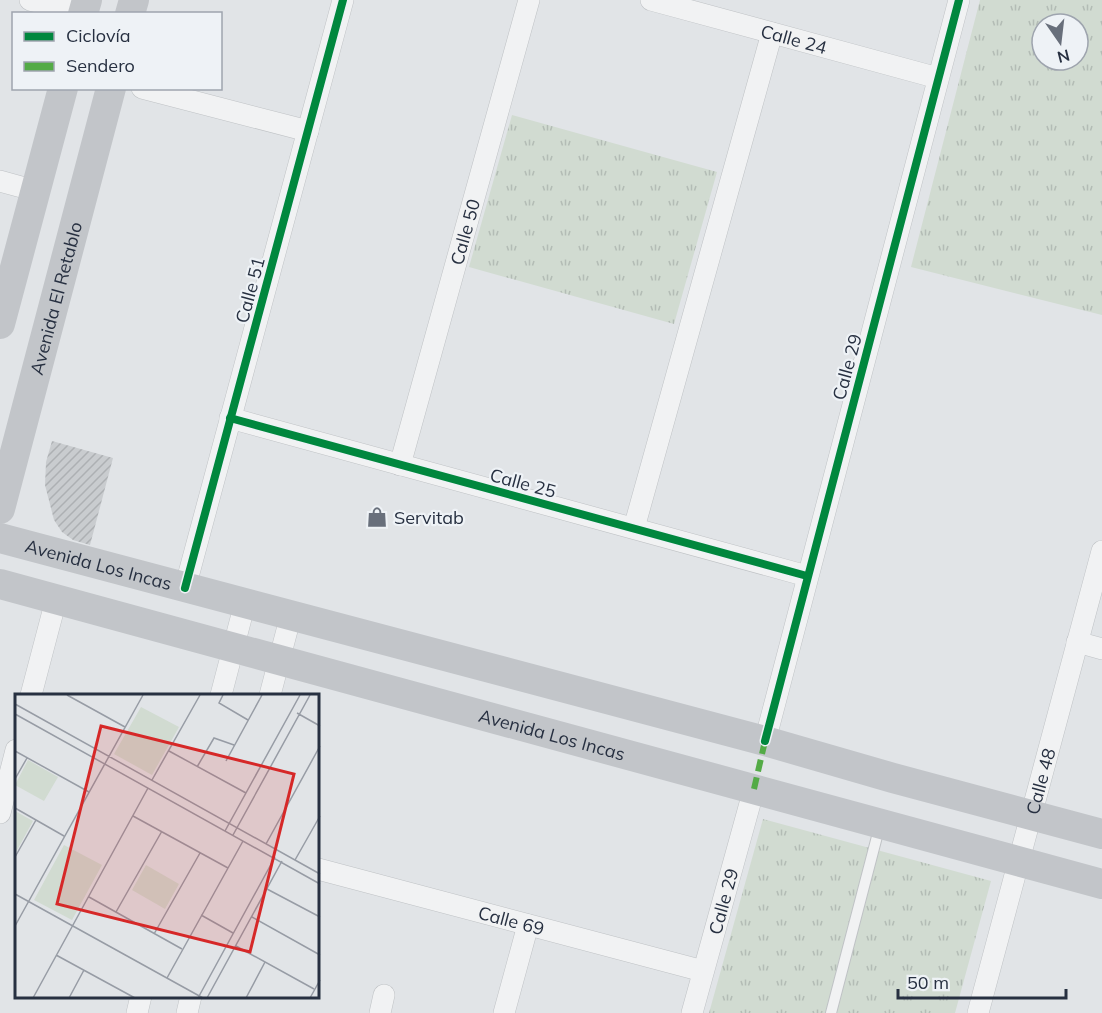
<svg xmlns="http://www.w3.org/2000/svg" width="1102" height="1013" font-family="Mulish,sans-serif">
  <style>
    .park { fill: url(#park-tufts); fill-rule: evenodd }
    .building { fill: url(#building-hatch) }
    .lines { fill: none; stroke-linecap: round; stroke-linejoin: round }
    .service-casing { stroke: #bfc2c5; stroke-width: 12 }
    .minor-casing { stroke: #bfc2c5; stroke-width: 22 }
    .service { stroke: #f1f2f3; stroke-width: 10 }
    .minor { stroke: #f1f2f3; stroke-width: 21 }
    .secondary { stroke: #c2c5c9; stroke-width: 30 }
    .quiet { stroke: #53ab46; stroke-width: 6; stroke-dasharray: 12 6; stroke-linecap: butt }
    .cycleway-casing { stroke: #eef2f6; stroke-width: 11 }
    .cycleway { stroke: #00873e; stroke-width: 8 }
    .labels { text-anchor: middle; dominant-baseline: central; stroke-width: 4.5; stroke-linejoin: round; paint-order: stroke }
    .street-label { font-size: 18px; fill: #273041; stroke: #eef2f6 }
    .poi-label { font-size: 18px; fill: #273041; stroke: #eef2f6; text-anchor: start }
    .inset-road { fill: none; stroke: #979ca5; stroke-width: 1.5 }
    .view { fill: #d62828; fill-opacity: 0.15; stroke: #d62828; stroke-width: 3 }
    .inset-edge { fill: none; stroke: #273041; stroke-width: 3 }
  </style>
  <defs>
    <pattern id="park-tufts" width="24" height="20" patternUnits="userSpaceOnUse" patternTransform="scale(1.5)"><rect width="24" height="20" fill="#d1dbd1"/><path d="M3 7l-1-3M5 7V3M7 7l1-3M15 17l-1-3M17 17v-4M19 17l1-3" fill="none" stroke="#b3bcb5"/></pattern>
    <pattern id="building-hatch" width="6" height="6" patternUnits="userSpaceOnUse" patternTransform="scale(1.5)"><rect width="6" height="6" fill="#c9cccf"/><path d="M-1 1l2-2M0 6l6-6M5 7l2-2" fill="none" stroke="#adb0b3"/></pattern>
  </defs>
  <rect width="100%" height="100%" fill="#e1e4e7"/>
  <g class="park">
    <path d="M980,0H1102V315L911,267ZM1042,24H1078V60H1042Z"/>
    <path d="M512,115L717,172L674,324L469,267Z"/>
    <path d="M763,819L991,881L955,1013H709Z"/>
  </g>
  <path class="building" d="M52,441L113,458L90,545L73,540L62,532L54,520L45,485L46,462Z"/>
  <g class="lines">
    <g class="service-casing">
      <path id="service" d="M831,1013L880,825"/>
    </g>
    <g class="minor-casing">
      <g id="minor">
        <path d="M30,0L83,14"/>
        <path id="s1" d="M651,0L938,78"/>
        <path d="M142,88L308,131"/>
        <path d="M0,181L36,191"/>
        <path d="M230,418L807,576"/>
        <path id="s2" d="M400,465L529,0"/>
        <path d="M634,528L772,33"/>
        <path d="M185,588L343,0"/>
        <path d="M1077,642L1102,649"/>
        <path d="M31,695L56,600"/>
        <path d="M221,695L245,603"/>
        <path d="M270,695L291,615"/>
        <path d="M765,741L959,0"/>
        <path d="M0,813L16,750"/>
        <path id="s3" d="M318,869L703,971"/>
        <path d="M137,1013L141,996"/>
        <path d="M187,1013L191,996"/>
        <path d="M380,1013L384,995"/>
        <path d="M504,1013L528,925"/>
        <path id="s4" d="M692,1013L754,789"/>
        <path id="s5" d="M978,1013L1102,551"/>
      </g>
    </g>
    <use href="#service" class="service"/>
    <use href="#minor" class="minor"/>
    <g class="secondary">
      <path d="M83,14L87,0"/>
      <path d="M130,14L134,0"/>
      <path d="M0,324L63,88"/>
      <path id="s6" d="M0,509L111,88"/>
      <path id="s7" d="M0,538L765,741L893,778L1102,834"/>
      <path id="s8" d="M0,584L1102,884"/>
    </g>
    <path class="quiet" d="M754,789L765,741"/>
    <g class="cycleway-casing">
      <g id="cycleway">
        <path d="M230,418L807,576"/>
        <path d="M185,588L343,0"/>
        <path d="M765,741L959,0"/>
      </g>
    </g>
    <use href="#cycleway" class="cycleway"/>
  </g>
  <defs>
    <g id="shop-bare" transform="scale(1.62)"><path d="M-5-2.5h2.3a2.7 3.5 0 0 1 5.4 0H5L5.5 6h-11ZM-1.5-2.5h3a1.5 2.3 0 0 0-3 0Z" fill="#686f7b" stroke="#eef2f6" stroke-width="2.5" paint-order="stroke"/></g>
  </defs>
  <g fill-rule="evenodd">
    <use href="#shop-bare" x="377" y="517"/>
  </g>
  <g class="labels">
    <g class="street-label">
      <text stroke="none"><textPath href="#s1" startOffset="148">Calle 24</textPath></text>
      <text stroke="none"><textPath href="#s2" startOffset="242">Calle 50</textPath></text>
      <text transform="translate(250 290) rotate(-75)">Calle 51</text>
      <text stroke="none"><textPath href="#s6" startOffset="218">Avenida El Retablo</textPath></text>
      <text transform="translate(847 367) rotate(-75)">Calle 29</text>
      <text transform="translate(523 483) rotate(15)">Calle 25</text>
      <text stroke="none"><textPath href="#s7" startOffset="102">Avenida Los Incas</textPath></text>
      <text stroke="none"><textPath href="#s8" startOffset="572">Avenida Los Incas</textPath></text>
      <text stroke="none"><textPath href="#s5" startOffset="240">Calle 48</textPath></text>
      <text stroke="none"><textPath href="#s4" startOffset="116">Calle 29</textPath></text>
      <text stroke="none"><textPath href="#s3" startOffset="200">Calle 69</textPath></text>
    </g>
    <g class="poi-label">
      <text x="394" y="517">Servitab</text>
    </g>
  </g>
  <g transform="translate(15 694)">
    <rect width="304" height="304" fill="#e1e4e7"/>
    <path d="M126,13L164,33L137,81L99,60ZM13,66L43,83L29,107L0,91ZM0,117L18,127L1,158H0ZM49,151L87,171L57,226L19,206ZM131,171L164,190L150,215L117,196Z" fill="#d1dbd1"/>
    <path class="inset-road" d="M52,1L110,33M208,1L204,9L233,26M0,10L305,180M282,19L305,32M0,20L305,190M0,57L74,98M154,57L231,99M211,67L247,1M182,73L199,44L219,51M0,85L12,64M137,86L185,1M0,114L49,142M118,122L213,174M210,137L285,1M218,141L295,1M251,150L305,52M0,163L21,126M280,166L305,122M252,195L305,223M0,200L188,304M74,203L167,255M101,218L147,137M186,221L218,239M237,223L305,261M0,232L128,1M139,240L185,159M221,252L299,295M41,261L120,304M152,284L228,147M18,304L133,94M54,304L69,276M183,304L260,163M192,304L267,167M231,304L250,268M295,304L305,286"/>
    <path class="view" d="M86,32L279,80L235,258L42,210Z"/>
    <rect width="304" height="304" class="inset-edge"/>
  </g>
  <rect x="12" y="12" width="210" height="78" fill="#eef2f6" stroke="#9ea4ae" stroke-width="1.5"/>
  <rect x="24" y="32" width="30" height="9" fill="#00873e" stroke="#9ea4ae" stroke-width="1.5"/>
  <text x="66" y="42" font-size="18" fill="#273041">Ciclovía</text>
  <rect x="24" y="62" width="30" height="9" fill="#53ab46" stroke="#9ea4ae" stroke-width="1.5"/>
  <text x="66" y="72" font-size="18" fill="#273041">Sendero</text>
  <g transform="translate(1060 42) rotate(166)"><circle r="28" fill="#eef2f6" stroke="#9ea4ae" stroke-width="1.5"/>
  <path d="M0-4.5L10 22L0 15L-10 22Z" fill="#686f7b"/>
  <text y="-9" font-size="16" font-weight="bold" text-anchor="middle" fill="#273041">N</text>
  </g>
  <path d="M898 989v9h168v-9" fill="none" stroke="#273041" stroke-width="3"/>
  <text x="907" y="989" font-size="18" fill="#273041" stroke="#eef2f6" stroke-width="4.5" paint-order="stroke">50 m</text>
</svg>
